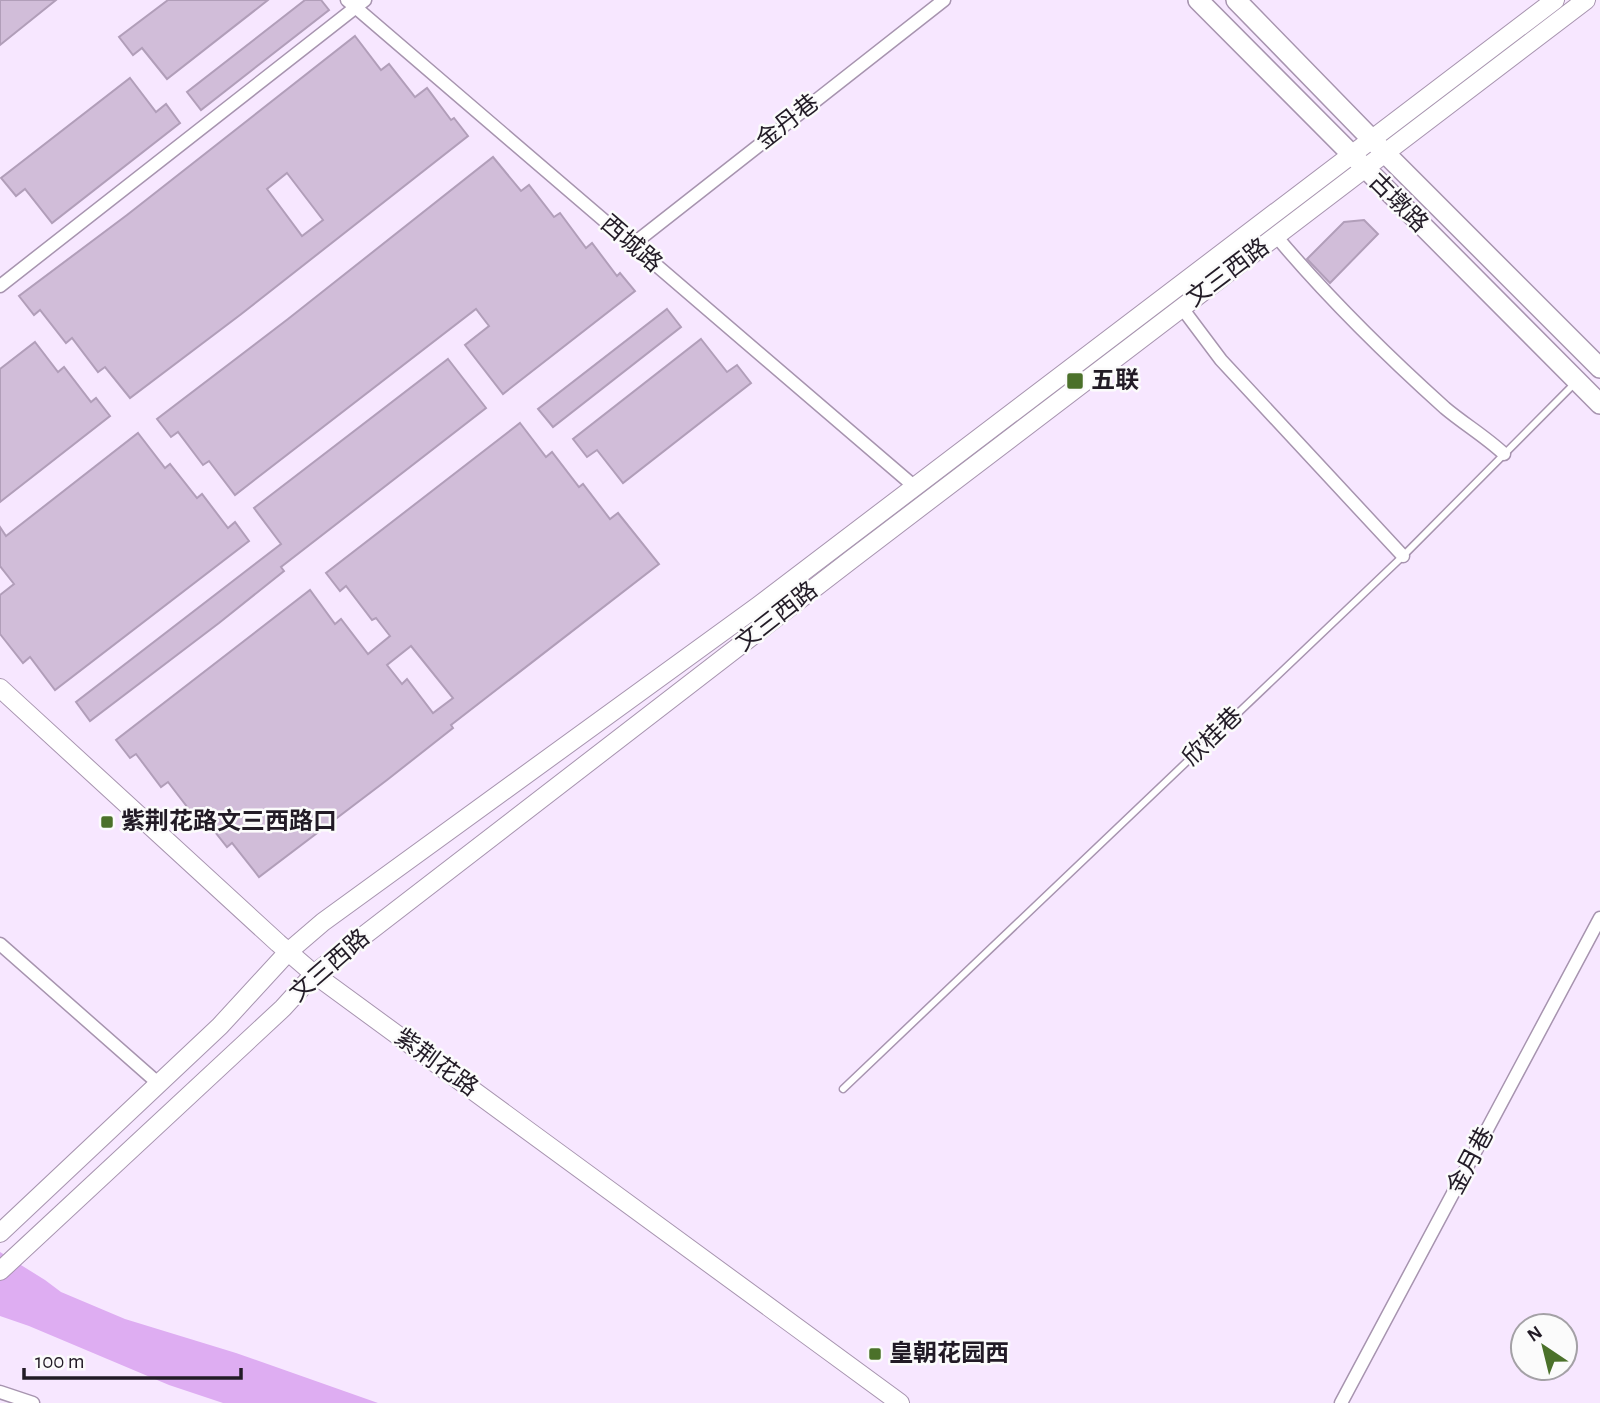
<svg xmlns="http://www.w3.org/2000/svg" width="1600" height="1403" font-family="'Alegreya Sans','Noto Sans SC',sans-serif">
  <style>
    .water { fill: #deadf2 }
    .building { fill: #d1bdd9; stroke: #b19eb9; stroke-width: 2; fill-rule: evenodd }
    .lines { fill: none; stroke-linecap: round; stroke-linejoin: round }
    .lane-casing { stroke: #a794af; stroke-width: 9 }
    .street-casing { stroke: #a794af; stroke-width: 15 }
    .secondary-casing { stroke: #a794af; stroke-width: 20 }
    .primary-casing { stroke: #a794af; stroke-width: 22 }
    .lane { stroke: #fff; stroke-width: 6 }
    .street { stroke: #fff; stroke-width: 12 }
    .secondary { stroke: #fff; stroke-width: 18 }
    .primary { stroke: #fff; stroke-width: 19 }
    .poi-dot { fill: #4b712a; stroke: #fbfbfb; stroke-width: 2.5 }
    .labels { text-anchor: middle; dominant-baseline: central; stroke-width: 5; stroke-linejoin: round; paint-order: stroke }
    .street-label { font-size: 24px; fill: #221b26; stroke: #fbfbfb }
    .poi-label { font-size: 24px; font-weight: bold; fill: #221b26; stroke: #fbfbfb; text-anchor: start }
  </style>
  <rect width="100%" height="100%" fill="#f7e7ff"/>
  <path class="water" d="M0,1252L45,1280L61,1292L125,1319L236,1353L378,1403H223L169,1385L29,1326L0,1316Z"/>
  <g class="building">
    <path d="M0,0H56L0,45Z"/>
    <path d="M168,0H268L167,79L142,48L133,55L119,37Z"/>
    <path d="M305,0H321L329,10L201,110L187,92Z"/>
    <path d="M355,36L381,70L389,64L415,97L427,88L451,120L454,118L468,136L240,315L130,398L105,367L98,372L72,338L66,343L40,310L34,315L19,296L127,215ZM287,173L323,220L302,236L267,189Z"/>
    <path d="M130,78L156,112L166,104L180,123L52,223L25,189L16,196L1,178Z"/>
    <path d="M493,157L521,191L529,185L554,217L560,213L586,248L592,243L617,276L620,273L635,291L503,394L465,345L489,326L476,309L235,495L209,461L203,465L178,432L171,437L157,419L288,319Z"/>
    <path d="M1364,220L1378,234L1330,283L1307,259L1344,222Z"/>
    <path d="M667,309L681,327L553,427L538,409Z"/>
    <path d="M701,339L727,372L737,365L751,383L623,483L597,450L587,457L573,439Z"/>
    <path d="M35,342L58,372L64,367L91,402L96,398L110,416L0,502V369Z"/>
    <path d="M448,359L486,408L281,567L284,571L219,623L90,721L76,702L281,544L254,508Z"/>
    <path d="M520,423L546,457L552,452L579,487L583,484L610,519L618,513L659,564L451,725L453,728L387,780L259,877L232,843L227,847L200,813L195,817L168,782L161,787L136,754L130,758L116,740L310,590L335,624L341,619L368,654L390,636L376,618L372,620L346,586L340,591L326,573ZM411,646L453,698L433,713L407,679L402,684L387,665Z"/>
    <path d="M138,433L165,468L170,464L197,498L202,494L228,528L235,522L249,541L55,690L30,657L23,663L0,634V595L14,584L0,566V527L6,536Z"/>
  </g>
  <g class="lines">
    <g class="lane-casing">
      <path id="lane" d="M843,1089L1403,556L1576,382"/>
    </g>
    <g class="street-casing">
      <g id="street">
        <path d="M347,0L915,487"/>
        <path d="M1276,236C1328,298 1385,354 1445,408C1464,424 1486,437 1504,454"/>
        <path d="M632,245L944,0"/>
        <path d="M0,286L365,0"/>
        <path d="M1182,308L1221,360L1403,556"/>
        <path d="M0,944L159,1084"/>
        <path d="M0,1392L33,1403"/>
        <path d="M1341,1403L1600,918"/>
      </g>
    </g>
    <g class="secondary-casing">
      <g id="secondary">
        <path d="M0,688L278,943L314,974L900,1403"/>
        <path d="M0,1233L220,1026L288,952L323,922L758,606L1555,0"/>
        <path d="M0,1271L283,1008L314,974L852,559L1586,0"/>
      </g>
    </g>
    <g class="primary-casing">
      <g id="primary">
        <path d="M1198,0L1600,404"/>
        <path d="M1236,0L1385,153L1600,368"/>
      </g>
    </g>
    <use href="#lane" class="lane"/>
    <use href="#street" class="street"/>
    <use href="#secondary" class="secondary"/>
    <use href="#primary" class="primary"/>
  </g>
  <g class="poi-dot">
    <rect x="1066" y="372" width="18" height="18" rx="3.5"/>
    <rect x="100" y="815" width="14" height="14" rx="3.5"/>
    <rect x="868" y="1347" width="14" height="14" rx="3.5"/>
  </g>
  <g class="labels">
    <g class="street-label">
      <text transform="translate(788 122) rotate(-38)">金丹巷</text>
      <text transform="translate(1398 203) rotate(45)">古墩路</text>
      <text transform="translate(631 244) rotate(41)">西城路</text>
      <text transform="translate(1228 273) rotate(-37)">文三西路</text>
      <text transform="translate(777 617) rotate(-38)">文三西路</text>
      <text transform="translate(1213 737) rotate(-44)">欣桂巷</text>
      <text transform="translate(330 966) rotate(-41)">文三西路</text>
      <text transform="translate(436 1063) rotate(36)">紫荆花路</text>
      <text transform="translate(1471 1161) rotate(-62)">金月巷</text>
    </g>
    <g class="poi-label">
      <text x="1091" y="381">五联</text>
      <text x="121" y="822">紫荆花路文三西路口</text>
      <text x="889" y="1354">皇朝花园西</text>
    </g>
  </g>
  <g transform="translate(1544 1347) rotate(325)"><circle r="33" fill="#fbfbfb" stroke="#a4a1a6" stroke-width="2"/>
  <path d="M0-5L12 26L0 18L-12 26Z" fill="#4b712a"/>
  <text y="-10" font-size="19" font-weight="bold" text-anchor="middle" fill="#221b26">N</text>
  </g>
  <path d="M24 1368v10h217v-10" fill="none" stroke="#221b26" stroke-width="3.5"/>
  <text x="35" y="1368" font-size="21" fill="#221b26" stroke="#fbfbfb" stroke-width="5" paint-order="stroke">100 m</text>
</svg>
